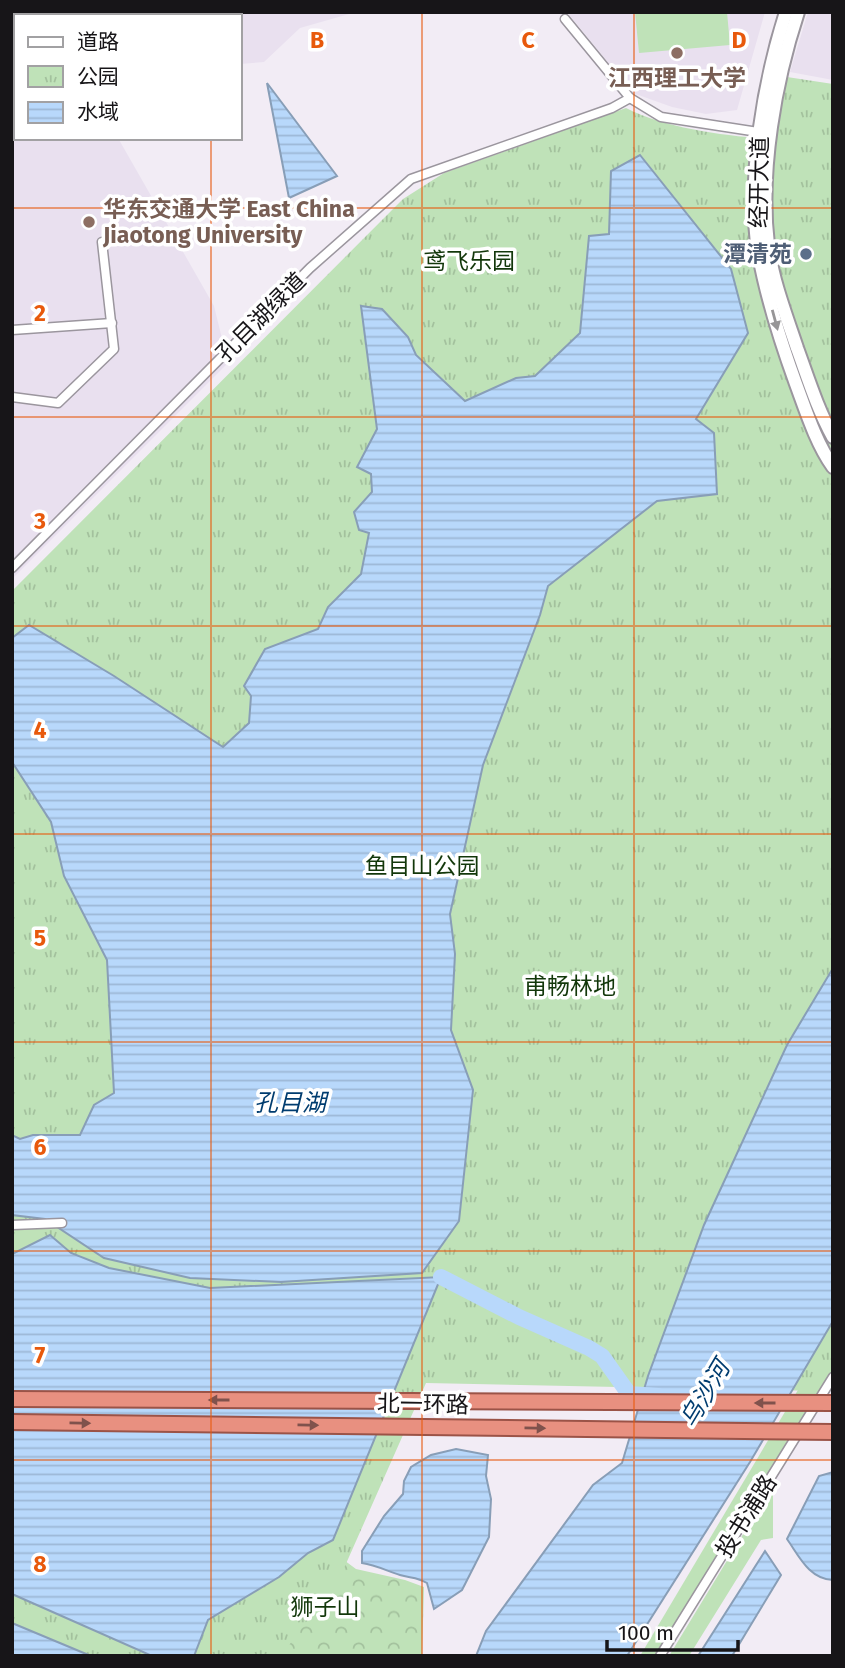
<svg xmlns="http://www.w3.org/2000/svg" width="845" height="1668" font-family="'Fira Sans','Noto Sans SC',sans-serif">
  <style>
    .built { fill: #e9e0ef }
    .green { fill: #bfe2b8 }
    .forest { fill: url(#forest-crowns) }
    .park { fill: url(#park-tufts) }
    .water { fill: url(#water-rules); stroke: #889eb7; stroke-width: 2 }
    .lines { fill: none; stroke-linecap: round; stroke-linejoin: round }
    .river { stroke: #b8d8fb; stroke-width: 16 }
    .minor-casing { stroke: #9b969e; stroke-width: 11 }
    .secondary-casing { stroke: #9b969e; stroke-width: 16 }
    .minor { stroke: #fff; stroke-width: 8 }
    .secondary { stroke: #fff; stroke-width: 12 }
    .trunk-bridge-casing { stroke: #9b5347; stroke-width: 18; stroke-linecap: butt }
    .trunk-bridge { stroke: #e89080; stroke-width: 14 }
    .oneway { fill: #979697 }
    .oneway2 { fill: #80524c }
    .grid { fill: none; stroke: #e8590c; stroke-width: 2; stroke-opacity: 0.55 }
    .education-dot { fill: #8d6e63; stroke: #fff; stroke-width: 2.5 }
    .service-dot { fill: #5c6f8a; stroke: #fff; stroke-width: 2.5 }
    .labels { text-anchor: middle; dominant-baseline: central; stroke-width: 7; stroke-linejoin: round; paint-order: stroke }
    .education-label { font-size: 23px; font-weight: bold; fill: #785e54; stroke: #fff }
    .street-label { font-size: 23px; fill: #171518; stroke: #fff }
    .service-label { font-size: 23px; font-weight: bold; fill: #4e5e75; stroke: #fff; text-anchor: end }
    .park-label { font-size: 23px; fill: #12370a; stroke: #fff }
    .water-label { font-size: 24px; font-style: italic; fill: #003c6f; stroke: #fff }
    .grid-label { font-size: 23px; text-anchor: middle; font-weight: bold; fill: #e8590c; stroke: #fff; stroke-width: 7; stroke-linejoin: round; paint-order: stroke }
  </style>
  <defs>
    <pattern id="forest-crowns" width="20" height="18" patternUnits="userSpaceOnUse" patternTransform="scale(1.75)"><rect width="20" height="18" fill="#bfe2b8"/><path d="M2 6a3 3 0 1 1 6 0M12 15a3 3 0 1 1 6 0" fill="none" stroke="#a3c19d"/></pattern>
    <pattern id="park-tufts" width="24" height="20" patternUnits="userSpaceOnUse" patternTransform="scale(1.75)"><rect width="24" height="20" fill="#bfe2b8"/><path d="M3 7l-1-3M5 7V3M7 7l1-3M15 17l-1-3M17 17v-4M19 17l1-3" fill="none" stroke="#a3c19d"/></pattern>
    <pattern id="water-rules" width="6" height="5" patternUnits="userSpaceOnUse" patternTransform="scale(1.75)"><rect width="6" height="5" fill="#b8d8fb"/><path d="M0 2.5h6" fill="none" stroke="#9db8d6"/></pattern>
  </defs>
  <rect width="100%" height="100%" fill="#f2ecf5"/>
  <g class="built">
    <path d="M12,12H356L300,28L264,62L240,64V16H16V138H118L214,306L228,363L12,579Z"/>
    <path d="M567,12H765L737,110L706,114L672,107L633,93Z"/>
    <path d="M808,12H833V80L790,72Z"/>
  </g>
  <g class="green">
    <path d="M635,12H727L730,45L639,53Z"/>
    <path d="M833,1331V1373L660,1656H640Z"/>
    <path d="M773,1485V1538L761,1540L689,1656H669Z"/>
  </g>
  <path class="forest" d="M329,1549L356,1569L405,1580L424,1587L422,1656H208Z"/>
  <path class="park" d="M787,77L833,84V1369L819,1391L426,1383L341,1575L281,1656H30L12,1649V591L403,199L444,173L626,108C667,129 731,137 776,139Z"/>
  <g class="water">
    <path d="M267,83L337,176L289,198Z"/>
    <path d="M640,155L731,269L748,333L696,419L714,433L717,494L657,501L548,586L540,615L483,765L450,914L455,954L451,1030L473,1090L459,1221L422,1273L281,1282L190,1278L104,1258L45,1219L12,1215V1135L20,1139L33,1135H80L94,1105L114,1093L107,960L64,876L51,822L12,762V638L29,625L114,676L223,747L249,723L251,696L244,686L265,649L318,629L328,607L361,574L369,533L359,530L354,512L372,492L371,474L357,467L377,429L361,306L382,309L408,337L416,355L465,401L516,378L535,376L580,333L589,236L609,234L611,171Z"/>
    <path d="M833,968V1321L750,1462L627,1656H476L486,1631L593,1485L622,1463L648,1376L704,1225L787,1045Z"/>
    <path d="M50,1235L71,1253L109,1268L210,1288L441,1277L333,1540L308,1553L279,1577L208,1620L194,1656H152L12,1594V1254Z"/>
    <path d="M456,1449L488,1455L486,1476L491,1499L489,1537L462,1590L434,1609L427,1583C418,1577 410,1578 400,1575C387,1571 376,1565 362,1563V1551L384,1516L403,1494L404,1481L411,1467L431,1455Z"/>
    <path d="M833,1472V1580C809,1579 799,1556 787,1539L819,1476Z"/>
    <path d="M765,1551L781,1575L732,1656H698Z"/>
    <path d="M12,1623L91,1656H12Z"/>
  </g>
  <g class="lines">
    <path class="river" d="M441,1277L519,1317L589,1348L602,1356L629,1394L658,1396"/>
    <g class="minor-casing">
      <g id="minor">
        <path d="M565,19L630,98L661,117L758,132"/>
        <path d="M12,330L112,323"/>
        <path d="M12,397L58,403L114,349L102,242"/>
        <path d="M12,568L310,268L411,179L612,108L630,98"/>
        <path d="M12,1225L62,1223"/>
        <path d="M660,1656L833,1377"/>
      </g>
    </g>
    <g class="secondary-casing">
      <g id="secondary">
        <path d="M786,12C764,81 747,178 758,250C766,296 780,340 796,384C806,411 816,443 833,467"/>
        <path d="M798,12C775,82 759,171 768,245C772,279 786,315 797,348C808,378 817,408 833,437"/>
      </g>
    </g>
    <use href="#minor" class="minor"/>
    <use href="#secondary" class="secondary"/>
    <g class="trunk-bridge-casing">
      <g id="trunk-bridge">
        <path d="M12,1399L833,1403"/>
        <path d="M12,1422L833,1432"/>
      </g>
    </g>
    <use href="#trunk-bridge" class="trunk-bridge"/>
  </g>
  <defs><path id="oneway-solid" d="M-6-.8H1V-3.2L6.5 0L1 3.2V.8H-6Z" transform="scale(1.75)"/></defs>
  <use class="oneway" href="#oneway-solid" transform="translate(775 320) rotate(75)"/>
  <g class="oneway2">
    <use href="#oneway-solid" transform="translate(219 1400) rotate(-180)"/>
    <use href="#oneway-solid" transform="translate(765 1403) rotate(-180)"/>
    <use href="#oneway-solid" transform="translate(80 1423) rotate(1)"/>
    <use href="#oneway-solid" transform="translate(308 1425) rotate(1)"/>
    <use href="#oneway-solid" transform="translate(535 1428) rotate(1)"/>
  </g>
  <path class="grid" d="M211,12V16M422,12V1656M634,12V1656M211,138V1656M12,208H833M12,417H833M12,626H833M12,834H833M12,1042H833M12,1251H833M12,1460H833"/>
  <g class="education-dot">
    <circle cx="677" cy="53" r="7"/>
    <circle cx="89" cy="222" r="7"/>
  </g>
  <circle class="service-dot" cx="806" cy="254" r="7"/>
  <g class="labels">
    <g class="education-label">
      <text x="677" y="78">江西理工大学</text>
      <text x="103" y="209" text-anchor="start">华东交通大学 East China<tspan x="103" dy="26">Jiaotong University</tspan></text>
    </g>
    <g class="street-label">
      <text transform="translate(759 182) rotate(-89)">经开大道</text>
      <text transform="translate(261 317) rotate(-45)">孔目湖绿道</text>
      <text transform="translate(423 1404) rotate(1)">北一环路</text>
      <text transform="translate(746 1516) rotate(-58)">投书浦路</text>
    </g>
    <g class="service-label">
      <text x="792" y="254">潭清苑</text>
    </g>
    <g class="park-label">
      <text x="469" y="261">鸢飞乐园</text>
      <text x="422" y="866">鱼目山公园</text>
      <text x="570" y="986">甫畅林地</text>
      <text x="325" y="1607">狮子山</text>
    </g>
    <g class="water-label">
      <text x="290" y="1103">孔目湖</text>
      <text transform="translate(705 1394) rotate(-59)">乌沙河</text>
    </g>
  </g>
  <g class="grid-label">
    <text x="317" y="48">B</text>
    <text x="528" y="48">C</text>
    <text x="739" y="48">D</text>
    <text x="40" y="321">2</text>
    <text x="40" y="529">3</text>
    <text x="40" y="738">4</text>
    <text x="40" y="946">5</text>
    <text x="40" y="1155">6</text>
    <text x="40" y="1363">7</text>
    <text x="40" y="1572">8</text>
  </g>
  <rect width="845" height="1668" fill="none" stroke="#171518" stroke-width="28"/>
  <rect x="14" y="14" width="228" height="126" fill="#ffffff" stroke="#a2a1a3" stroke-width="2"/>
  <rect x="28" y="37" width="35" height="10" fill="#ffffff" stroke="#a2a1a3" stroke-width="2"/>
  <text x="77" y="49" font-size="21" fill="#171518">道路</text>
  <rect x="28" y="66" width="35" height="21" fill="url(#park-tufts)" stroke="#a2a1a3" stroke-width="2"/>
  <text x="77" y="84" font-size="21" fill="#171518">公园</text>
  <rect x="28" y="102" width="35" height="21" fill="url(#water-rules)" stroke="#a2a1a3" stroke-width="2"/>
  <text x="77" y="119" font-size="21" fill="#171518">水域</text>
  <path d="M607 1640v10h131v-10" fill="none" stroke="#171518" stroke-width="3.5"/>
  <text x="618" y="1640" font-size="21" fill="#171518" stroke="#ffffff" stroke-width="5" paint-order="stroke">100 m</text>
</svg>
